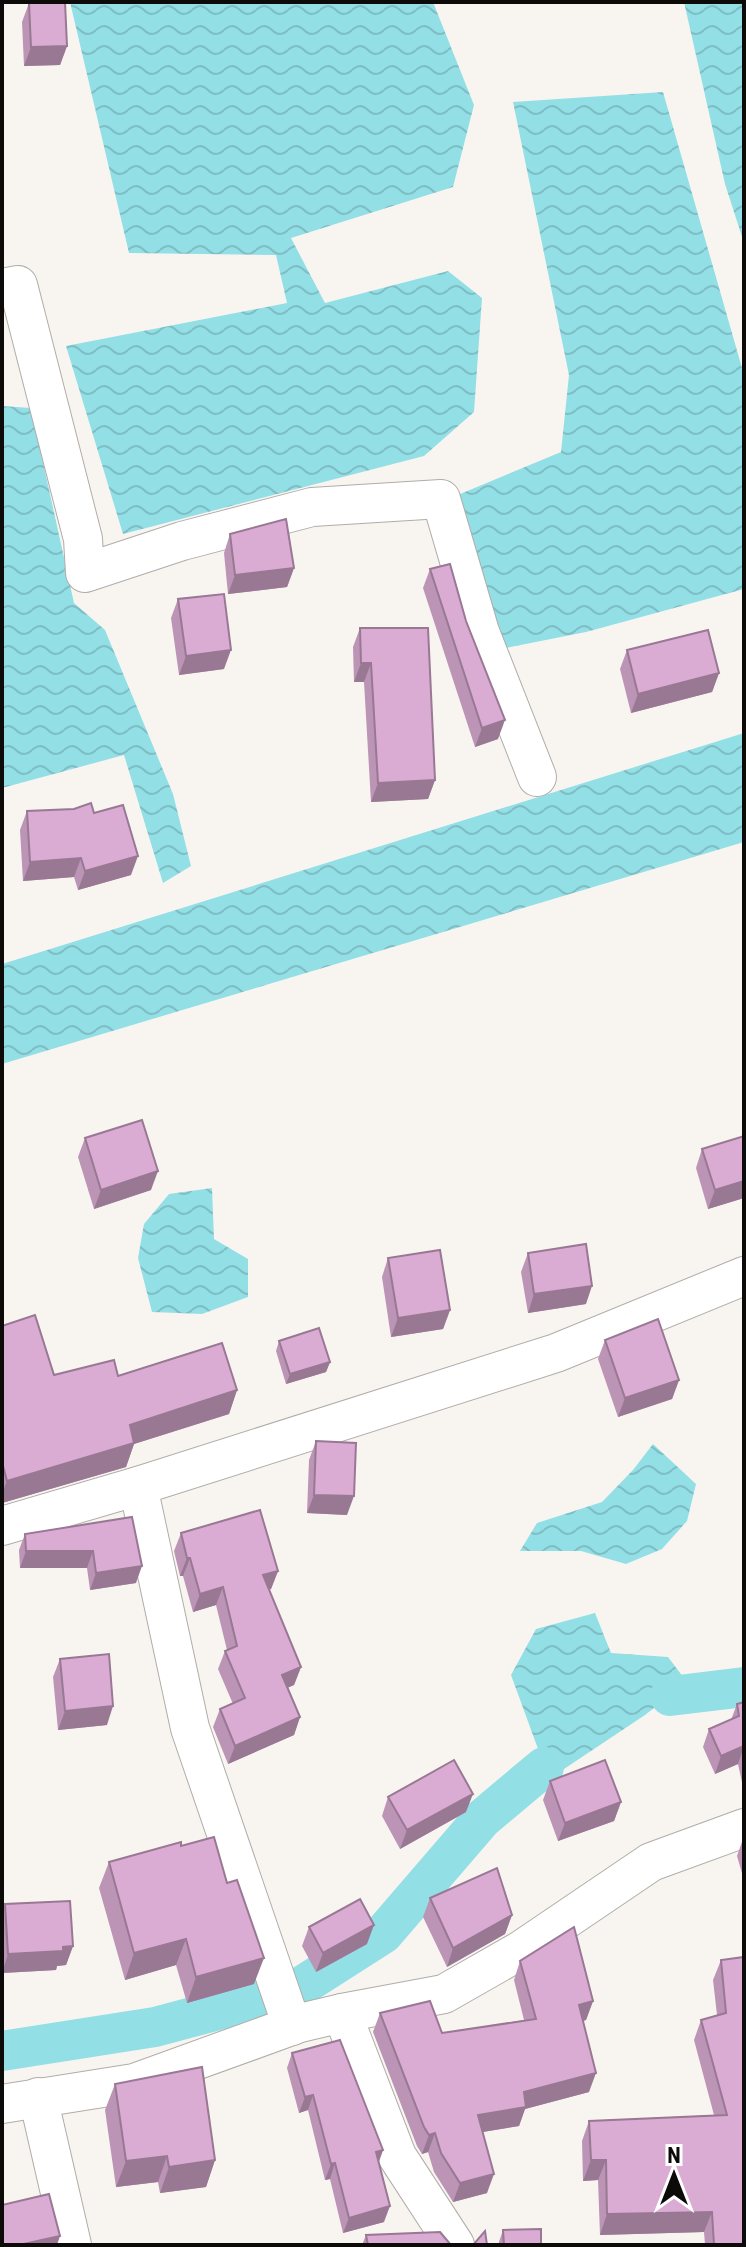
<svg xmlns="http://www.w3.org/2000/svg" width="746" height="2247" font-family="'Roboto Condensed',sans-serif">
  <style>
    .water { fill: url(#water-waves) }
    .lines { fill: none; stroke-linecap: round; stroke-linejoin: round }
    .canal { stroke: #93dfe6; stroke-width: 40 }
    .minor-casing { stroke: #b0ada9; stroke-width: 40 }
    .minor { stroke: #fff; stroke-width: 38 }
    .wall { fill: #bc94b5 }
    .shaded-wall { fill: #997894 }
    .building { fill: #dbacd3; stroke: #997894; stroke-width: 2 }
  </style>
  <defs>
    <pattern id="water-waves" width="16" height="10" patternUnits="userSpaceOnUse" patternTransform="scale(2)"><rect width="16" height="10" fill="#93dfe6"/><path d="M0 5q4-4 8 0t8 0" fill="none" stroke="#7ebec4"/></pattern>
  </defs>
  <rect width="100%" height="100%" fill="#f8f5f1"/>
  <g class="water">
    <path d="M70,2H433L474,105L453,187L291,238L325,303L448,271L482,298L474,412L424,456L123,534L66,346L287,303L276,255L129,253Z"/>
    <path d="M684,2H744V243L725,184Z"/>
    <path d="M663,92L744,375V589L586,632L501,649L448,499L561,452L569,375L513,102Z"/>
    <path d="M2,406L31,408L74,603L105,630L173,794L191,866L163,883L124,755L2,788Z"/>
    <path d="M744,733V842L2,1064V964Z"/>
    <path d="M212,1188L214,1239L248,1259V1297L202,1314L152,1312L138,1258L144,1224L169,1194Z"/>
    <path d="M653,1444L696,1484L687,1521L662,1549L626,1564L581,1551H520L537,1523L602,1502L633,1470Z"/>
    <path d="M595,1613L611,1653L668,1657L687,1682L645,1715L549,1779L511,1675L536,1629Z"/>
  </g>
  <g class="lines">
    <g class="canal">
      <path d="M670,1696L744,1687"/>
      <path d="M2,2051L155,2027L297,1989L383,1934L482,1819L544,1767"/>
    </g>
    <g class="minor-casing">
      <g id="minor">
        <path d="M2,288L18,285L83,539L85,573L182,541L312,507L441,499L480,632L537,777"/>
        <path d="M138,1486L190,1728L292,2026"/>
        <path d="M2,1526L138,1486L556,1353L744,1276"/>
        <path d="M342,2013L444,1994L521,1950L651,1862L744,1828"/>
        <path d="M38,2097L72,2245"/>
        <path d="M2,2104L134,2083L300,2023L342,2013L397,2156L455,2245"/>
      </g>
    </g>
    <use href="#minor" class="minor"/>
  </g>
  <g class="wall">
    <path d="M29,3L67,46L60,65L24,66L22,22Z"/>
    <path d="M230,534L294,568L287,587L228,594L224,553Z"/>
    <path d="M430,569L498,739L475,747L423,588Z"/>
    <path d="M178,599L224,669L179,675L171,618Z"/>
    <path d="M360,628L435,780L428,799L371,802L364,682H354L353,647Z"/>
    <path d="M627,650L719,673L712,692L631,713L620,669Z"/>
    <path d="M27,811L94,813L131,875L78,890L74,877L23,881L20,830Z"/>
    <path d="M744,1136V1198L708,1209L696,1168L702,1149Z"/>
    <path d="M85,1138L151,1190L94,1209L78,1157Z"/>
    <path d="M528,1253L586,1304L528,1313L521,1272Z"/>
    <path d="M388,1258L450,1310L443,1329L391,1337L382,1277Z"/>
    <path d="M2,1326L54,1375L118,1376L237,1390L229,1414L134,1444L126,1467L2,1503Z"/>
    <path d="M605,1340L679,1380L672,1399L618,1417L598,1359Z"/>
    <path d="M279,1341L330,1362L326,1372L286,1384L276,1351Z"/>
    <path d="M316,1441L347,1515L307,1513L309,1460Z"/>
    <path d="M132,1517L136,1583L90,1590L87,1568H20L19,1550L25,1534Z"/>
    <path d="M181,1533L278,1571L271,1589L269,1590L301,1667L294,1685L287,1688L300,1717L294,1735L228,1764L213,1727L220,1709L233,1704L218,1669L225,1651L227,1650L216,1605L193,1612L183,1576H180L174,1551Z"/>
    <path d="M60,1659L107,1725L58,1730L53,1677Z"/>
    <path d="M744,1702V1786L743,1787L738,1764L715,1774L703,1747L709,1729L731,1720L737,1704Z"/>
    <path d="M550,1781L621,1802L614,1821L558,1841L543,1800Z"/>
    <path d="M388,1797L466,1812L400,1849L382,1816Z"/>
    <path d="M744,1836V1880L737,1856Z"/>
    <path d="M181,1846L254,1984L187,2003L176,1965L125,1980L99,1888L109,1862Z"/>
    <path d="M430,1898L512,1915L505,1934L447,1967L423,1917Z"/>
    <path d="M5,1904L73,1946L66,1965L57,1966L56,1970L2,1973V1914Z"/>
    <path d="M309,1927L367,1944L316,1972L302,1946Z"/>
    <path d="M744,1957V2245H705L704,2232L600,2235L598,2180L583,2181L582,2141L589,2121L714,2115L694,2040L701,2020L717,2015L713,1980L721,1960Z"/>
    <path d="M520,1961L593,2001L586,2020L583,2021L589,2092L525,2109L519,2126L482,2132L487,2193L453,2202L434,2172L428,2152L422,2154L417,2146L373,2032L380,2013L442,2033L524,2020L514,1980Z"/>
    <path d="M292,2053L383,2150L379,2162L384,2222L343,2233L330,2179L325,2180L308,2110L299,2113L287,2068Z"/>
    <path d="M115,2084L215,2160L206,2187L160,2193L158,2182L116,2187L105,2110Z"/>
    <path d="M503,2230L541,2245H498Z"/>
    <path d="M366,2235L451,2245H362Z"/>
  </g>
  <g class="shaded-wall">
    <path d="M67,46L60,65L24,66L31,47Z"/>
    <path d="M294,568L287,587L228,594L235,575Z"/>
    <path d="M231,650L224,669L179,675L186,656Z"/>
    <path d="M361,663H371L364,682H354Z"/>
    <path d="M719,673L712,692L631,713L638,694Z"/>
    <path d="M505,720L498,739L475,747L482,728Z"/>
    <path d="M435,780L428,799L371,802L378,783Z"/>
    <path d="M138,856L131,875L78,890L85,871Z"/>
    <path d="M81,858L74,877L23,881L30,862Z"/>
    <path d="M158,1171L151,1190L94,1209L101,1190Z"/>
    <path d="M744,1181V1198L708,1209L715,1190Z"/>
    <path d="M592,1286L586,1304L528,1313L534,1294Z"/>
    <path d="M450,1310L443,1329L391,1337L398,1318Z"/>
    <path d="M330,1362L326,1372L286,1384L290,1374Z"/>
    <path d="M679,1380L672,1399L618,1417L625,1398Z"/>
    <path d="M237,1390L229,1414L134,1444L126,1467L2,1503V1493L7,1481L130,1425Z"/>
    <path d="M314,1495L354,1496L347,1515L307,1513Z"/>
    <path d="M26,1551H93L87,1568H20Z"/>
    <path d="M187,1558H190L183,1576H180Z"/>
    <path d="M142,1566L136,1583L90,1590L96,1573Z"/>
    <path d="M278,1571L271,1589L257,1593L263,1575Z"/>
    <path d="M223,1587L216,1605L193,1612L200,1594Z"/>
    <path d="M301,1667L294,1685L275,1693L282,1675Z"/>
    <path d="M113,1706L107,1725L58,1730L65,1711Z"/>
    <path d="M300,1717L294,1735L228,1764L235,1746Z"/>
    <path d="M744,1746L738,1764L715,1774L721,1756Z"/>
    <path d="M473,1794L466,1812L400,1849L407,1830Z"/>
    <path d="M621,1802L614,1821L558,1841L565,1823Z"/>
    <path d="M512,1915L505,1934L447,1967L453,1948Z"/>
    <path d="M374,1925L367,1944L316,1972L323,1953Z"/>
    <path d="M186,1939L176,1965L125,1980L134,1953Z"/>
    <path d="M73,1946L66,1965L57,1966L56,1970L2,1973L8,1954Z"/>
    <path d="M264,1958L254,1984L187,2003L196,1977Z"/>
    <path d="M593,2001L586,2020L572,2024L579,2005Z"/>
    <path d="M596,2073L589,2092L525,2109L519,2126L471,2134L478,2115L524,2092Z"/>
    <path d="M313,2095L308,2110L299,2113L305,2097Z"/>
    <path d="M435,2133L428,2152L422,2154L429,2135Z"/>
    <path d="M383,2150L377,2166L376,2152Z"/>
    <path d="M167,2156L158,2182L116,2187L126,2161Z"/>
    <path d="M215,2160L206,2187L160,2193L169,2167Z"/>
    <path d="M591,2160H606L598,2180L583,2181Z"/>
    <path d="M335,2163L330,2179L325,2180L331,2164Z"/>
    <path d="M494,2174L487,2193L453,2202L460,2183Z"/>
    <path d="M390,2206L384,2222L343,2233L349,2218Z"/>
    <path d="M712,2212L704,2232L600,2235L607,2214Z"/>
    <path d="M60,2236L57,2245H19Z"/>
  </g>
  <g class="building">
    <path d="M65,2L67,46L31,47L29,3Z"/>
    <path d="M286,519L294,568L235,575L230,534Z"/>
    <path d="M450,564L466,621L505,720L482,728L430,569Z"/>
    <path d="M224,594L231,650L186,656L178,599Z"/>
    <path d="M360,628H428L435,780L378,783L371,663H361Z"/>
    <path d="M708,630L719,673L638,694L627,650Z"/>
    <path d="M91,803L94,813L123,805L138,856L85,871L81,858L30,862L27,811L74,809Z"/>
    <path d="M142,1120L158,1171L101,1190L85,1138Z"/>
    <path d="M744,1136V1181L715,1190L702,1149Z"/>
    <path d="M586,1244L592,1286L534,1294L528,1253Z"/>
    <path d="M440,1250L450,1310L398,1318L388,1258Z"/>
    <path d="M35,1315L54,1375L114,1360L118,1376L222,1343L237,1390L130,1425L134,1443L7,1481L2,1462V1326Z"/>
    <path d="M658,1319L679,1380L625,1398L605,1340Z"/>
    <path d="M319,1328L330,1362L290,1374L279,1341Z"/>
    <path d="M316,1441L356,1443L354,1496L314,1495Z"/>
    <path d="M260,1510L278,1571L263,1575L301,1667L282,1675L300,1717L235,1746L220,1709L245,1698L225,1651L237,1646L223,1587L200,1594L190,1558H187L181,1533Z"/>
    <path d="M132,1517L142,1566L96,1573L93,1551H26L25,1534Z"/>
    <path d="M109,1654L113,1706L65,1711L60,1659Z"/>
    <path d="M744,1702V1746L721,1756L709,1729L739,1716L737,1704Z"/>
    <path d="M454,1760L473,1794L407,1830L388,1797Z"/>
    <path d="M605,1760L621,1802L565,1823L550,1781Z"/>
    <path d="M214,1837L227,1883L237,1880L264,1958L196,1977L186,1939L134,1953L109,1862L181,1842V1846Z"/>
    <path d="M497,1868L512,1915L453,1948L430,1898Z"/>
    <path d="M360,1899L374,1925L323,1953L309,1927Z"/>
    <path d="M70,1901L73,1946L63,1947V1951L8,1954L5,1904Z"/>
    <path d="M574,1927L593,2001L579,2005L596,2073L524,2092L526,2107L478,2115L494,2174L460,2183L441,2153L435,2133L429,2135L424,2127L380,2013L430,2001L442,2033L536,2019L520,1961Z"/>
    <path d="M744,1957V2245H714L712,2212L607,2214L606,2160H591L589,2121L727,2115L701,2020L726,2013L721,1960Z"/>
    <path d="M340,2040L383,2150L376,2152L390,2206L349,2218L335,2163L331,2164L313,2095L305,2097L292,2053Z"/>
    <path d="M202,2067L215,2160L169,2167L167,2156L126,2161L115,2084Z"/>
    <path d="M49,2194L60,2236L19,2245H2V2205Z"/>
    <path d="M541,2229V2245H504L503,2230Z"/>
    <path d="M485,2231L487,2245H471L474,2244Z"/>
    <path d="M440,2232L451,2245H368L366,2235Z"/>
  </g>
  <rect width="746" height="2247" fill="none" stroke="#0c0b0a" stroke-width="8"/>
  <g transform="translate(674 2175)" stroke="#ffffff" stroke-width="6" paint-order="stroke">
  <path d="M0-6L14 30L0 20L-14 30Z" fill="#0c0b0a"/>
  <text y="-12" font-size="22" font-weight="bold" text-anchor="middle" fill="#0c0b0a">N</text>
  </g>
</svg>
